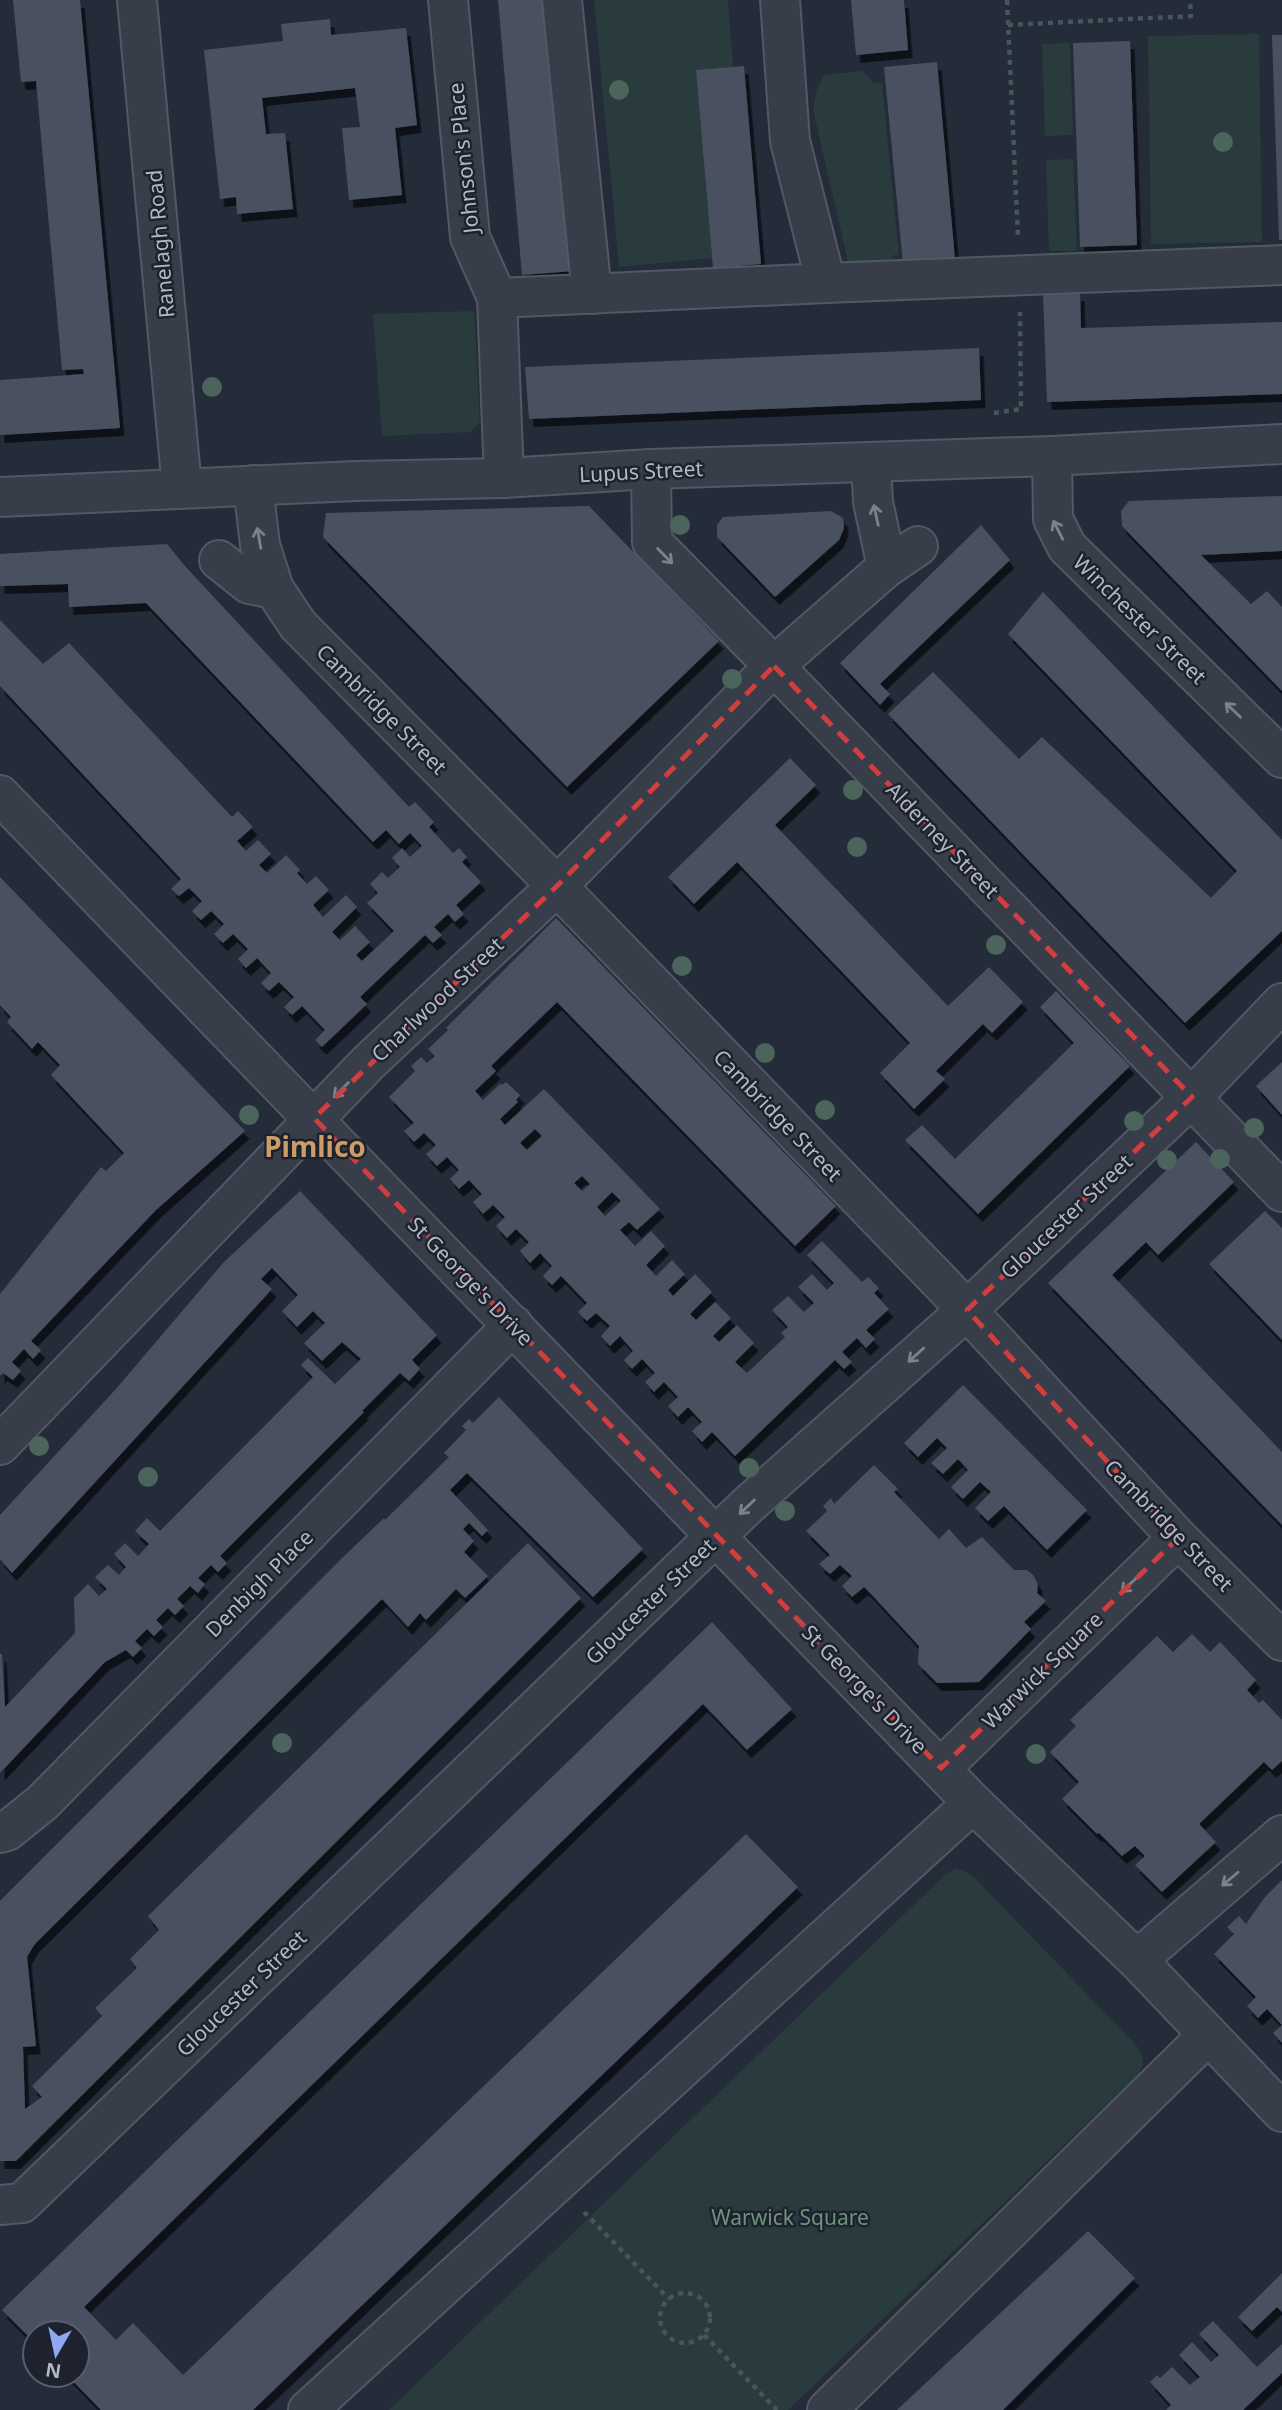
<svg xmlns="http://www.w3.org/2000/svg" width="1282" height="2410" font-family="'Noto Sans',sans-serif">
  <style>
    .green { fill: #2a3b3e }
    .building { fill: #4a5161; fill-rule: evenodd; filter: url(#shadow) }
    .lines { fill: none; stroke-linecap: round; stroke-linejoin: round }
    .minor-casing { stroke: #535864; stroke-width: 42 }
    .path { stroke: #47565b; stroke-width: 4.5; stroke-dasharray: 5 5; stroke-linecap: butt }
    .minor { stroke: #373d49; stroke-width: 38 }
    .tree { fill: #4b655c }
    .oneway { stroke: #7b818d }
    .marked { fill: none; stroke: #d13e40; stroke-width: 5; stroke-dasharray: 14 9; stroke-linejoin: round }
    .labels { text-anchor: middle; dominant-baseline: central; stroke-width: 5; stroke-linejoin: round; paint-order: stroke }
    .street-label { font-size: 21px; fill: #b3b8c5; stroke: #1d222e }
    .park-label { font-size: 21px; fill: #6b9479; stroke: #1d222e }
    .district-label { font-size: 28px; font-weight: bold; fill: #cb9e68; stroke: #1d222e }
  </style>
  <defs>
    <filter id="shadow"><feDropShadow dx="4.5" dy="8" stdDeviation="0" flood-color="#0009"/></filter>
  </defs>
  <rect width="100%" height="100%" fill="#242b39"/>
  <g class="green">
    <path d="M594,0H728L733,67L696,70L712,258L619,267Z"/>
    <path d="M1259,34L1262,242L1151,244L1148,36Z"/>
    <path d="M1070,43L1073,135L1045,136L1042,44Z"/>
    <path d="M863,71L872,82L882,83L899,255H893L892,263L849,266L813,110L817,89L824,75Z"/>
    <path d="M1073,159L1077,251H1049L1046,160Z"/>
    <path d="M474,311L480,422L471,432L382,436L373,314Z"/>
    <path d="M956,1868L972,1875L1136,2045C1145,2058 1146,2064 1135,2077L788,2410H389L946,1874Z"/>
  </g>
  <g class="building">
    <path d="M13,0H80L120,428L0,435V380L84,374L83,369L62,370L36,81L21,82Z"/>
    <path d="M498,0H550L574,271L522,275Z"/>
    <path d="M851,0H904L908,50L856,55Z"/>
    <path d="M330,19L331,35L406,28L417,125L395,128L402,195L349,200L342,128L360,127L355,88L262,98L266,134L285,133L293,209L237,214L236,197L220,199L204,50L283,41L281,24Z"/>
    <path d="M1272,35H1282V240H1279Z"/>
    <path d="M1130,41L1137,245L1080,247L1073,43Z"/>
    <path d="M937,62L955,259L903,264L884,67Z"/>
    <path d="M744,66L761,264L713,268L696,70Z"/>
    <path d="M1080,293L1081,328L1282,322V394L1047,402L1043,294Z"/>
    <path d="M979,348L981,400L529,419L525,367Z"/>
    <path d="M1282,496V551L1201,555L1251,604L1267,591L1282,607V691L1122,526L1121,511L1129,501Z"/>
    <path d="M589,506L719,641L567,787L323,537L326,513Z"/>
    <path d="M831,511L843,518L844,528L839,540L775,597L717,537V525L723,517Z"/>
    <path d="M981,525L1010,560L880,684L890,694L880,705L840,663Z"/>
    <path d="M167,544L185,566L409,807L415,802L434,822L429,827L453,853L459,848L467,857L462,862L481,882L456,905L464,914L455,922L448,914L434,927L442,935L433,943L425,935L360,997L367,1004L322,1047L315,1040L325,1030L302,1006L292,1015L284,1007L294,997L279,982L269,991L261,983L271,973L257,958L246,968L238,959L248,949L233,934L223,943L214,934L224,924L211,911L201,920L192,911L202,901L189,888L179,896L171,889L181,879L0,686V620L43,664L69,643L232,817L238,811L253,827L237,841L246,851L258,840L271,854L259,865L267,873L286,855L300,870L297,873L307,884L316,876L329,890L313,905L323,917L346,895L357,907L332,932L340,940L355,926L370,942L356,955L362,961L394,931L367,903L378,893L370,884L382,872L388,878L400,867L392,858L402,848L410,857L422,846L410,833L399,844L386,830L373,842L146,603L69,607L68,584L0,586V554Z"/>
    <path d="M1043,592L1282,840V931L1185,1023L888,714L933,672L1019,759L1042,737L1211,898L1237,871L1008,634Z"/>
    <path d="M790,758L816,785L775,825L948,1006L989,967L1023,1002L992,1033L983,1024L936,1071L945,1079L914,1109L880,1073L910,1043L737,862L694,904L668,877Z"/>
    <path d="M0,877L245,1131L156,1210L31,1341L41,1350L33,1359L24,1349L12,1362L21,1371L13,1380L3,1373L0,1376V1294L101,1167L106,1171L124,1153L51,1075L60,1065L38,1042L32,1049L7,1022L11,1017L0,1005Z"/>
    <path d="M556,918L836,1206L795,1246L557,1002L491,1066L496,1071L475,1091L483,1100L500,1084L502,1085L506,1082L520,1095L516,1100L518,1102L500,1119L505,1125L544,1089L637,1185L660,1209L637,1230L629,1222L620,1230L635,1246L651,1231L665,1246L646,1265L656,1276L672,1260L685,1274L668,1290L673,1296L695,1274L712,1292L690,1314L696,1320L715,1302L731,1318L713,1336L719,1342L737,1325L754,1343L735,1362L747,1373L785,1337L781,1333L788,1327L772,1310L788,1296L804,1312L814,1303L798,1287L812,1274L827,1290L834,1283L807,1255L822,1241L862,1282L868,1277L879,1288L874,1293L889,1309L866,1330L875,1339L866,1348L857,1338L842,1352L852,1362L844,1369L835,1360L735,1456L712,1432L702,1442L692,1431L702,1422L688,1407L678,1417L668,1406L678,1397L664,1382L654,1392L645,1382L655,1373L642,1359L632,1369L624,1360L633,1351L620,1336L610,1346L601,1336L610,1326L596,1313L587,1321L578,1312L587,1303L561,1276L552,1285L543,1276L552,1266L540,1253L530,1263L520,1251L529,1242L516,1229L507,1238L496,1226L505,1217L493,1205L483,1214L473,1202L482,1194L469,1180L459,1189L450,1179L459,1170L447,1157L437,1166L426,1154L436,1145L424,1133L414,1142L404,1131L414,1123L389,1097L415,1071L411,1066L421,1057L427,1063L435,1056L428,1049L448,1030L446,1028ZM535,1129L542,1136L527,1150L520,1143ZM582,1176L590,1184L582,1191L574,1183ZM612,1192L621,1201L605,1216L597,1207Z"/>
    <path d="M1056,991L1130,1066L978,1214L905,1140L922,1125L955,1159L1074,1043L1040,1007Z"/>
    <path d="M1282,1062V1115L1256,1086Z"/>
    <path d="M1196,1142L1234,1182L1158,1255L1146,1242L1112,1275L1282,1452V1525L1048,1283Z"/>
    <path d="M300,1191L437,1335L412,1360L420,1369L409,1381L400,1373L362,1411L364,1412L220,1556L227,1563L218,1572L211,1565L198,1578L205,1584L198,1593L190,1586L177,1599L184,1606L175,1615L168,1608L156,1620L163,1627L154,1636L147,1629L135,1641L142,1648L133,1657L126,1650L105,1662L0,1773V1654H2L5,1707L75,1633L74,1598L88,1584L99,1596L107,1589L95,1577L108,1565L119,1575L126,1567L114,1554L125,1543L138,1556L149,1544L135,1531L147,1518L160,1531L313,1377L301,1365L308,1358L335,1384L361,1359L342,1342L322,1361L304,1343L325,1323L313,1311L297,1327L282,1311L298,1295L272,1268L261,1279L272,1289L12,1573L0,1559V1515L115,1390L224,1262Z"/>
    <path d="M1265,1211L1282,1228V1340L1209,1264Z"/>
    <path d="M963,1385L1087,1510L1047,1550L1004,1506L988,1521L975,1508L991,1492L980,1482L963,1499L951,1487L968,1470L958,1459L943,1474L931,1463L947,1448L937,1438L918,1457L904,1443Z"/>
    <path d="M499,1397L643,1549L593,1597L467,1473L450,1490L488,1530L482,1536L469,1523L463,1529L474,1541L464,1552L488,1576L465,1598L456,1589L426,1620L420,1613L408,1627L382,1599L34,1945L27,1957L36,2046L23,2047L25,2109L42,2097L32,2086L102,2016L95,2008L137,1968L130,1959L159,1930L148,1916L528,1543L581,1598L16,2161H0V1901L342,1558L384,1518L385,1520L449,1457L444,1453L466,1430L462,1426L469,1419L473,1423Z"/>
    <path d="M874,1465L898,1489L894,1492L939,1539L949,1529L966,1548L982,1537L1014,1570H1027L1033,1575L1038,1584L1037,1593L1046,1601L1024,1622L1031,1629L979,1682L937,1683L918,1664L919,1646L872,1595L864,1587L852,1597L842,1586L852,1576L840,1565L830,1574L819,1564L830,1555L806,1531L827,1511L823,1506L831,1498L834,1504Z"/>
    <path d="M712,1622L792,1709L747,1750L703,1704L84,2307L116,2340L133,2323L183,2375L746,1834L798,1887L253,2410H101L67,2375H77V2333H35V2343L2,2310Z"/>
    <path d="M1192,1634L1210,1652L1220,1642L1256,1680L1247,1690L1259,1703L1263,1700L1282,1720V1761L1272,1770L1264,1762L1199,1824L1216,1842L1162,1892L1135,1865L1145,1856L1135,1846L1122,1856L1099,1833L1097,1834L1062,1799L1079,1782L1050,1752L1076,1726L1070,1720L1157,1636L1173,1652Z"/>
    <path d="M1282,1880V2043L1273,2033L1282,2025L1267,2009L1258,2018L1247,2006L1256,1997L1214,1954L1234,1934L1227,1927L1239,1916L1246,1924L1265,1897Z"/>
    <path d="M1088,2231L1135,2278L1003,2410H897Z"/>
    <path d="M1282,2273V2312L1277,2307L1252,2331L1238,2317Z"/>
    <path d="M1213,2321L1257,2367L1282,2344V2373L1243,2410H1166L1171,2405L1150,2382L1157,2375L1160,2378L1172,2367L1190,2385L1200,2377L1179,2355L1192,2342L1211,2362L1219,2355L1199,2334Z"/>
  </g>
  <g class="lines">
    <g class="minor-casing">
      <g id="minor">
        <path d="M137,0L182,488"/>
        <path d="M448,0L470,237L497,298L504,478"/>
        <path d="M562,0L592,294"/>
        <path d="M780,0L790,141L826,283"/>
        <path d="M497,298L826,283L1282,265"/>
        <path d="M1052,456L1053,519L1067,547L1282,758"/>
        <path d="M871,463L873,502L887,567"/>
        <path d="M651,469L652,542L774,666L1282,1192"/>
        <path d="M253,485L260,545L274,589L298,625L557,886L947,1289L1178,1538L1282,1641"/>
        <path d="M0,497L356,481L504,478L651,469L1052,456L1282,444"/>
        <path d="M219,560L249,584L274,589"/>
        <path d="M0,795L973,1803L1137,1960L1282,2112"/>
        <path d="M0,1445L369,1062L557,886L774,666L887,567L918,546"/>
        <path d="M941,1768L1178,1538"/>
        <path d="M0,1833L7,1831L42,1803L513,1325"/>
        <path d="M1137,1960L1282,1835"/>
        <path d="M0,2205L22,2203L748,1505L967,1310L1192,1097L1282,1003"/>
        <path d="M308,2410L973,1803"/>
        <path d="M827,2410L1208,2035"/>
      </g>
    </g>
    <g class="path">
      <path d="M1007,0L1018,237"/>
      <path d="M1008,25L1191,16L1190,0"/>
      <path d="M994,413L1021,409L1020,312"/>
      <path d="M584,2212L669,2299"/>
      <circle cx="685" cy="2318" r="25"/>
      <path d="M704,2335L777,2410"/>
    </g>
    <use href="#minor" class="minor"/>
  </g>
  <g class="tree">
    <circle cx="619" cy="90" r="10"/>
    <circle cx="1223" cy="142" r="10"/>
    <circle cx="212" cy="387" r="10"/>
    <circle cx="680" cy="525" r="10"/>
    <circle cx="732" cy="679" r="10"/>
    <circle cx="853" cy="790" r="10"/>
    <circle cx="857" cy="847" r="10"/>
    <circle cx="996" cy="945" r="10"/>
    <circle cx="682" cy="966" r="10"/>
    <circle cx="765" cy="1053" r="10"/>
    <circle cx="825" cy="1110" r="10"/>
    <circle cx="249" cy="1115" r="10"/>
    <circle cx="1134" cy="1121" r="10"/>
    <circle cx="1254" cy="1128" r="10"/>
    <circle cx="1220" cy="1159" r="10"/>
    <circle cx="1167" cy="1160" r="10"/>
    <circle cx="39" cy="1446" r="10"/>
    <circle cx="749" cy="1468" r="10"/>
    <circle cx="148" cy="1477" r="10"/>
    <circle cx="785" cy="1511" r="10"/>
    <circle cx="282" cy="1743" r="10"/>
    <circle cx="1036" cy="1754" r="10"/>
  </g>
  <defs><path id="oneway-shaft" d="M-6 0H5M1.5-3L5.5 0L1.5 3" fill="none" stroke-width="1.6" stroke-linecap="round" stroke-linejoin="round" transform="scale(1.75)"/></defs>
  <g class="oneway">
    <use href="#oneway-shaft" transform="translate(876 515) rotate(-102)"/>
    <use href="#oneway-shaft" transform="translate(1058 530) rotate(-117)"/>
    <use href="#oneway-shaft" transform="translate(259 538) rotate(-100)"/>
    <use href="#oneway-shaft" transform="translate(665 556) rotate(45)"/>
    <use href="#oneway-shaft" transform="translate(1233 710) rotate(-136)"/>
    <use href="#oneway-shaft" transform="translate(341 1090) rotate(135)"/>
    <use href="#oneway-shaft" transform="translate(916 1355) rotate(138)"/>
    <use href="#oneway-shaft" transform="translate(747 1507) rotate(136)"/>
    <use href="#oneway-shaft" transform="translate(1129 1585) rotate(136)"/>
    <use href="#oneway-shaft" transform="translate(1230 1879) rotate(140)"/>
  </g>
  <path class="marked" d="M774,666L1192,1097L967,1310L1178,1538L941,1768L314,1118L557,886Z"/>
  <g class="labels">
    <g class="street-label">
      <text transform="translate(463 158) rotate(-96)">Johnson's Place</text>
      <text transform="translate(160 244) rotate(-95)">Ranelagh Road</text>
      <text transform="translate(641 471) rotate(-3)">Lupus Street</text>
      <text transform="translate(1140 619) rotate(44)">Winchester Street</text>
      <text transform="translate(382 709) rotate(45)">Cambridge Street</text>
      <text transform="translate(943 840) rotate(46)">Alderney Street</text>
      <text transform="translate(437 999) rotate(-43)">Charlwood Street</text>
      <text transform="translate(778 1115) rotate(46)">Cambridge Street</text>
      <text transform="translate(1066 1216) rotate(-43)">Gloucester Street</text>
      <text transform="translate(471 1281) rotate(46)">St George's Drive</text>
      <text transform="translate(1169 1525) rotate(46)">Cambridge Street</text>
      <text transform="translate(259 1583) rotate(-45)">Denbigh Place</text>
      <text transform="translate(650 1601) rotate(-44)">Gloucester Street</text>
      <text transform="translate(1042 1670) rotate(-44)">Warwick Square</text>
      <text transform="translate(865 1689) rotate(46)">St George's Drive</text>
      <text transform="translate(241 1993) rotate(-44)">Gloucester Street</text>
    </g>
    <g class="park-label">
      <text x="790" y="2217">Warwick Square</text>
    </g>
    <g class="district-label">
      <text x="315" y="1146">Pimlico</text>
    </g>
  </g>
  <g transform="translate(56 2354) rotate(189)"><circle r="33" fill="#1d222e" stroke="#595e6a" stroke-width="2"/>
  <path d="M0-5L12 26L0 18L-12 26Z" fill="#8ea9ef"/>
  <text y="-10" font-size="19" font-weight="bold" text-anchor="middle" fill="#b3b8c5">N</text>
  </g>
</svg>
